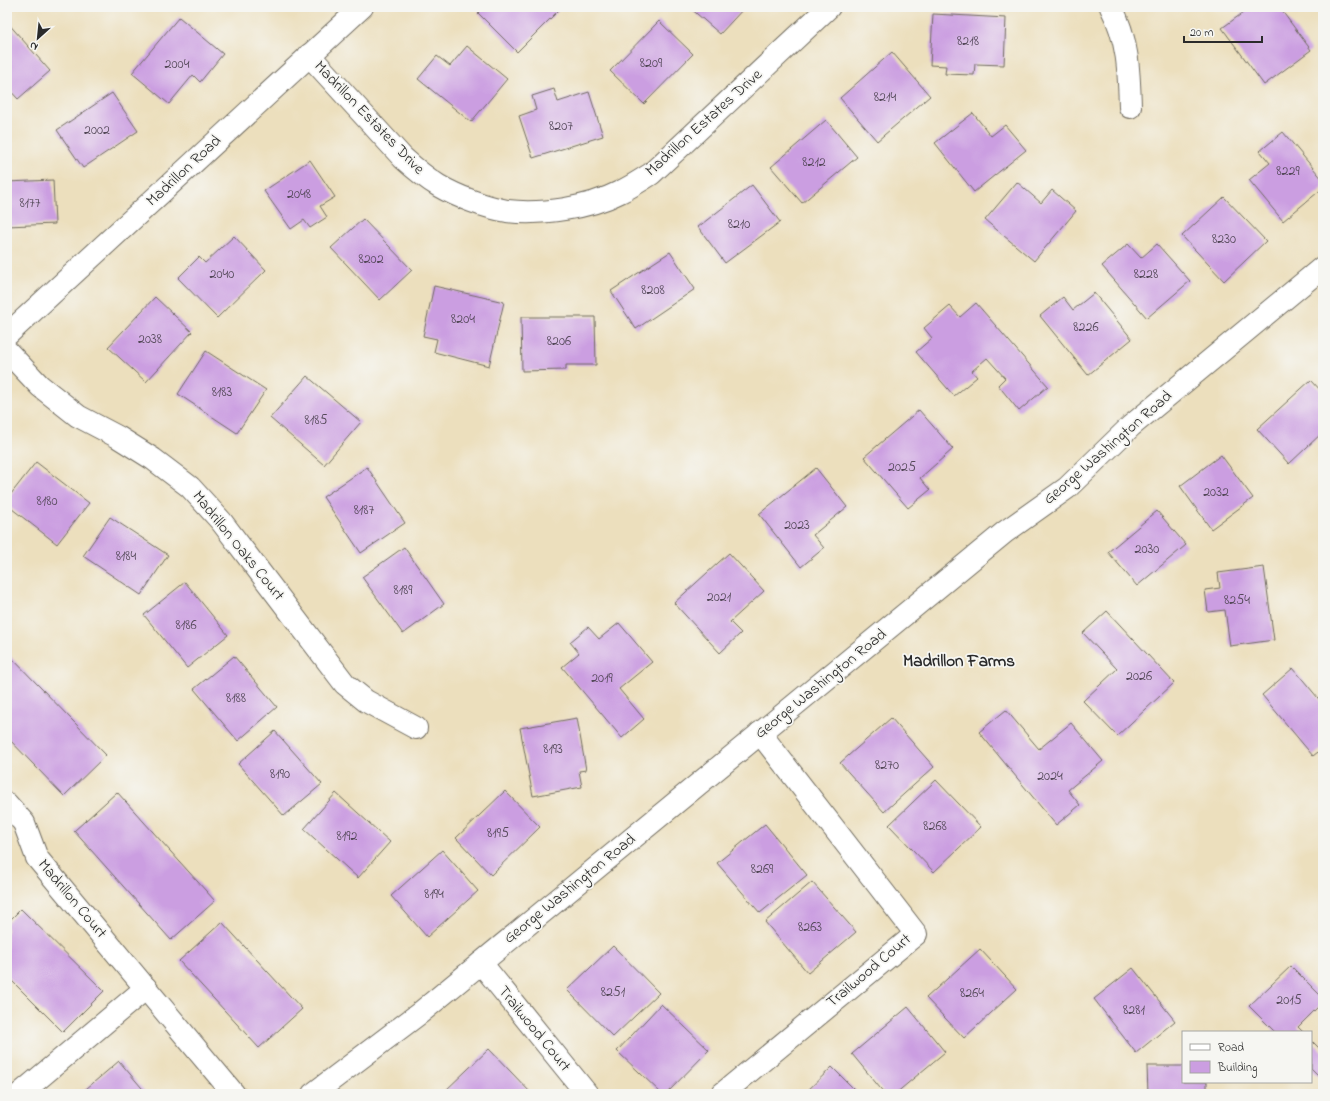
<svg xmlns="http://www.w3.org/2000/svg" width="1330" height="1101" font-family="'Indie Flower',sans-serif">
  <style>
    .building { fill: #cb9ee1 }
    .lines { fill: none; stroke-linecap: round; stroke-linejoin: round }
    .street-casing { stroke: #6f6a5e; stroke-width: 24 }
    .street { stroke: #fff; stroke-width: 22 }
    .labels { text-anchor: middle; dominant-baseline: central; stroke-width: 3.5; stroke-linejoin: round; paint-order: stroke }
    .number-label { font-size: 14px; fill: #534858 }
    .street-label { font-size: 16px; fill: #2b2b2b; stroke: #f6f6f2 }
    .neighbourhood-label { font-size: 17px; font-weight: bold; fill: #2b2b2b; stroke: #f6f6f2 }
  </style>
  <rect width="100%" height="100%" fill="#f6f6f2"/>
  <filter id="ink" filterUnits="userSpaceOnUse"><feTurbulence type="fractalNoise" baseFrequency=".025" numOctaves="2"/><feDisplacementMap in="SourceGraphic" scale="8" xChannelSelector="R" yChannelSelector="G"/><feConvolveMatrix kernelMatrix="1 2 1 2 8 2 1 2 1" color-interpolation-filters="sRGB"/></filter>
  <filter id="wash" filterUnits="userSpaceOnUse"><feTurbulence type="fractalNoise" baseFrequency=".012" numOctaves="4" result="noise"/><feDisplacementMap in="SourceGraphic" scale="16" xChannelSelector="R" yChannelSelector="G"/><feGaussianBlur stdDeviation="0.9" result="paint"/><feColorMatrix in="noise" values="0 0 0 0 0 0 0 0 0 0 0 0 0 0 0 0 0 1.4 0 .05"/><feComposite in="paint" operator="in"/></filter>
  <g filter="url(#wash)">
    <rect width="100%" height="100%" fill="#ecdfbd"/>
    <g id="blocks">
      <g class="building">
        <path d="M484,7H562L517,52L478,13Z"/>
        <path d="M689,7H745L720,34Z"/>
        <path d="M1251,7H1279L1311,50L1264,85L1222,28Z"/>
        <path d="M933,14L1006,18L1004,65L975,64L974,75L945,74L946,66L930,65Z"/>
        <path d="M179,17L223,54L200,82L193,75L169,104L132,73Z"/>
        <path d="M659,21L693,54L644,104L610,71Z"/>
        <path d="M7,22L50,71L18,99L7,87Z"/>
        <path d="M467,46L507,79L471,122L418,79L437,56L450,66Z"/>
        <path d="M892,52L930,96L877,141L840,98Z"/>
        <path d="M554,89L558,102L589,92L603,136L533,158L519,116L536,110L532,96Z"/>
        <path d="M112,93L138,131L83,168L57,130Z"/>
        <path d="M973,113L991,136L1005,125L1026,150L974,192L935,143Z"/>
        <path d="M826,120L857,157L802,203L771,167Z"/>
        <path d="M1283,132L1323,180V188L1283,221L1249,180L1270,163L1260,151Z"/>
        <path d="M310,160L335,197L320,206L327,217L310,228L304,220L291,229L264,191Z"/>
        <path d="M53,180L55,224L7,226V182Z"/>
        <path d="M1017,182L1041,203L1052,190L1076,211L1034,261L985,220Z"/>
        <path d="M752,185L780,222L725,263L698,227Z"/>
        <path d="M1224,197L1266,241L1224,281L1182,236Z"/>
        <path d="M363,219L412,270L380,300L331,248Z"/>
        <path d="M234,236L266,270L217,318L178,278L199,257L205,263Z"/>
        <path d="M1128,244L1141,258L1157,244L1190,281L1147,318L1102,266Z"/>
        <path d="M670,252L695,289L636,329L611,291Z"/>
        <path d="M434,286L504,302L489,366L434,352L437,339L423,336Z"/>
        <path d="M1094,293L1132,339L1088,375L1040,316L1063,297L1073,310Z"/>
        <path d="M155,297L192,332L146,382L108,347Z"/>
        <path d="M976,303L1048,386L1019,411L998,385L1005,378L987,358L972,371L977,377L954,396L916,352L932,338L924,328L950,306L960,317Z"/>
        <path d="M521,317H595L596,365H566V370L522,371Z"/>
        <path d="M206,351L266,390L237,433L178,394Z"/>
        <path d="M307,376L361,422L324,465L270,418Z"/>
        <path d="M1311,380L1323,393V432L1289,464L1257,429Z"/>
        <path d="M919,410L953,449L920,478L930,490L908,508L864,457Z"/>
        <path d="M1221,455L1253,498L1211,529L1180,486Z"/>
        <path d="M36,462L89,503L57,544L7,505V499Z"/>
        <path d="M367,467L405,523L361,553L323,497Z"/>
        <path d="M816,468L847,507L813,535L824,548L801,567L759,514Z"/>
        <path d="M1157,511L1186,545L1137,586L1108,552Z"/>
        <path d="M110,517L168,555L141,595L83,556Z"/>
        <path d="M404,547L444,604L403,634L362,577Z"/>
        <path d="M729,553L764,591L730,622L741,633L720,653L674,603Z"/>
        <path d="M1264,567L1274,640L1230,646L1225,610L1208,612L1205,590L1220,588L1218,573Z"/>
        <path d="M185,582L228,635L187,668L144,615Z"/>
        <path d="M1107,611L1174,683L1117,736L1083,701L1117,669L1083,633Z"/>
        <path d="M619,623L652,662L619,689L644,719L622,738L562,667L579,653L570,642L588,627L599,639Z"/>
        <path d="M7,653L106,755L64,796L7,737Z"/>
        <path d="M234,656L277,707L238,741L194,689Z"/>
        <path d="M1293,668L1323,704V748L1313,756L1262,695Z"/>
        <path d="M1006,710L1039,749L1071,723L1103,761L1068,790L1080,805L1056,825L979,732Z"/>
        <path d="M577,718L586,770L579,771L582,787L533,796L520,728Z"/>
        <path d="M891,718L934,767L884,812L840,763Z"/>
        <path d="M275,731L322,784L284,816L238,764Z"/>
        <path d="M936,780L981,827L934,872L889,825Z"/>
        <path d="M505,791L540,827L491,875L456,838Z"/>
        <path d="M117,792L215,901L171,940L74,831Z"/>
        <path d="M336,793L390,842L358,878L304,829Z"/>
        <path d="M765,824L807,875L760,913L717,863Z"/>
        <path d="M442,850L478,891L427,937L391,896Z"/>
        <path d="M812,882L856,932L808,973L765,922Z"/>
        <path d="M21,909L104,991L63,1032L7,976V923Z"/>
        <path d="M222,922L302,1009L259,1048L179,961Z"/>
        <path d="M613,946L659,993L613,1037L567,990Z"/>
        <path d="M980,949L1017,989L964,1038L926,998Z"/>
        <path d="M1291,966L1323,998V1002L1298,1027L1303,1032H1275L1249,1006Z"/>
        <path d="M1133,968L1175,1021L1136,1053L1094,999Z"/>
        <path d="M661,1004L709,1050L666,1094H662L617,1051Z"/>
        <path d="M908,1007L945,1052L895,1094H885L852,1054Z"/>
        <path d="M1311,1040L1323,1052V1081L1311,1069Z"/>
        <path d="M489,1049L532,1094H448L445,1091Z"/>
        <path d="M119,1061L147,1094H80Z"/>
        <path d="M1147,1066H1183V1082H1207V1094H1148Z"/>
        <path d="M832,1067L859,1094H804Z"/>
      </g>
    </g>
  </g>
  <g filter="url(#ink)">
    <use href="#blocks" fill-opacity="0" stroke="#6f6a5e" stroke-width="1"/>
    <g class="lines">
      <g class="street-casing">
        <g id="street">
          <path d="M1111,7C1128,39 1129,71 1130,107"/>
          <path d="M309,55L403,158C414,168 426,178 439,186C458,197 485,207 507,211C542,215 589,208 620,192C631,187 641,180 651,174L829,7"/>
          <path d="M7,335L362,7"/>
          <path d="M7,351L40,386L78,416L118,437L153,459L190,487L221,521L345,684L366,701L416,728"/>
          <path d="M7,804L24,823L37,858L234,1094"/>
          <path d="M481,963L587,1094"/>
          <path d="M20,1094L146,988"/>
          <path d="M313,1094L420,1013L1005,532L1067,488L1131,426L1323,267"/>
          <path d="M722,1094L916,934L760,733"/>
        </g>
      </g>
      <use href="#street" class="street"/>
    </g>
  </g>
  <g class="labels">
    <g class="number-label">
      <text x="968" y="41">8218</text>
      <text x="651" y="63">8209</text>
      <text x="177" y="64">2004</text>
      <text x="885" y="97">8214</text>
      <text x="561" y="126">8207</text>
      <text x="97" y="130">2002</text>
      <text x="814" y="162">8212</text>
      <text x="1288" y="171">8229</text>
      <text x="299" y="194">2048</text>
      <text x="30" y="203">8177</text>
      <text x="739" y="224">8210</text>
      <text x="1224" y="239">8230</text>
      <text x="371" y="259">8202</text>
      <text x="222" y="274">2040</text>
      <text x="1146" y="274">8228</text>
      <text x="653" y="290">8208</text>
      <text x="463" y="319">8204</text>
      <text x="1086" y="327">8226</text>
      <text x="150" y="339">2038</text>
      <text x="559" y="341">8206</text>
      <text x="222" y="392">8183</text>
      <text x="316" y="420">8185</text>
      <text x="902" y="467">2025</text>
      <text x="1216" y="492">2032</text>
      <text x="47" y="501">8180</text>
      <text x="364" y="510">8187</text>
      <text x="797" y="525">2023</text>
      <text x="1147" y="549">2030</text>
      <text x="126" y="556">8184</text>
      <text x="403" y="590">8189</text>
      <text x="719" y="597">2021</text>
      <text x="1237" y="600">8254</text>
      <text x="186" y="625">8186</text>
      <text x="1139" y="676">2026</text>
      <text x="602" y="678">2019</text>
      <text x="236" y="698">8188</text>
      <text x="553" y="749">8193</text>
      <text x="887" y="765">8270</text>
      <text x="280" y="774">8190</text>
      <text x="1050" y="776">2024</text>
      <text x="935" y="826">8268</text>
      <text x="498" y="833">8195</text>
      <text x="347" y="836">8192</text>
      <text x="762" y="869">8269</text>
      <text x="434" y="894">8194</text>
      <text x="810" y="927">8263</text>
      <text x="613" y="992">8251</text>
      <text x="972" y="993">8264</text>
      <text x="1289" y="1000">2015</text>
      <text x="1134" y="1010">8281</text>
    </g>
    <g class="street-label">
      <text transform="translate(369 118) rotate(46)">Madrillon Estates Drive</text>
      <text transform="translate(704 123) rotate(-42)">Madrillon Estates Drive</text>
      <text transform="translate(184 171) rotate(-43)">Madrillon Road</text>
      <text transform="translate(1108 448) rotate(-41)">George Washington Road</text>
      <text transform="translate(238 546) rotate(51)">Madrillon Oaks Court</text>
      <text transform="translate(821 684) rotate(-39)">George Washington Road</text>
      <text transform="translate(570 889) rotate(-39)">George Washington Road</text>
      <text transform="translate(72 899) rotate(50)">Madrillon Court</text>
      <text transform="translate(869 971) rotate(-40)">Trailwood Court</text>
      <text transform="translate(534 1029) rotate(51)">Trailwood Court</text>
    </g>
    <g class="neighbourhood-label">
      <text x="959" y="661">Madrillon Farms</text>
    </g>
  </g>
  <rect width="1330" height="1101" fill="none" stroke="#f6f6f2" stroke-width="24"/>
  <rect x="1182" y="1031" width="130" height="52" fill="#f6f6f2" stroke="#a5a5a2"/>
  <rect x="1190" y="1044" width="20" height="6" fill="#ffffff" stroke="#a5a5a2"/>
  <text x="1218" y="1051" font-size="12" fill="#2b2b2b">Road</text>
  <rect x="1190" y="1061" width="20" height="12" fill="#cb9ee1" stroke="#a5a5a2"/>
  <text x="1218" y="1071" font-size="12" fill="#2b2b2b">Building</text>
  <g transform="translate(38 38) rotate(207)" stroke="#f6f6f2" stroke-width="3" paint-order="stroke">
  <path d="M0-3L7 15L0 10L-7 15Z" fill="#2b2b2b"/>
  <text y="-6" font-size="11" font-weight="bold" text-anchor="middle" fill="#2b2b2b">N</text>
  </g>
  <path d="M1184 36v6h78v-6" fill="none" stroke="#2b2b2b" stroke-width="2"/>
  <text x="1190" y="36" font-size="12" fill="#2b2b2b" stroke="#f6f6f2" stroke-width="3" paint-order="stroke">20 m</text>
</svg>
